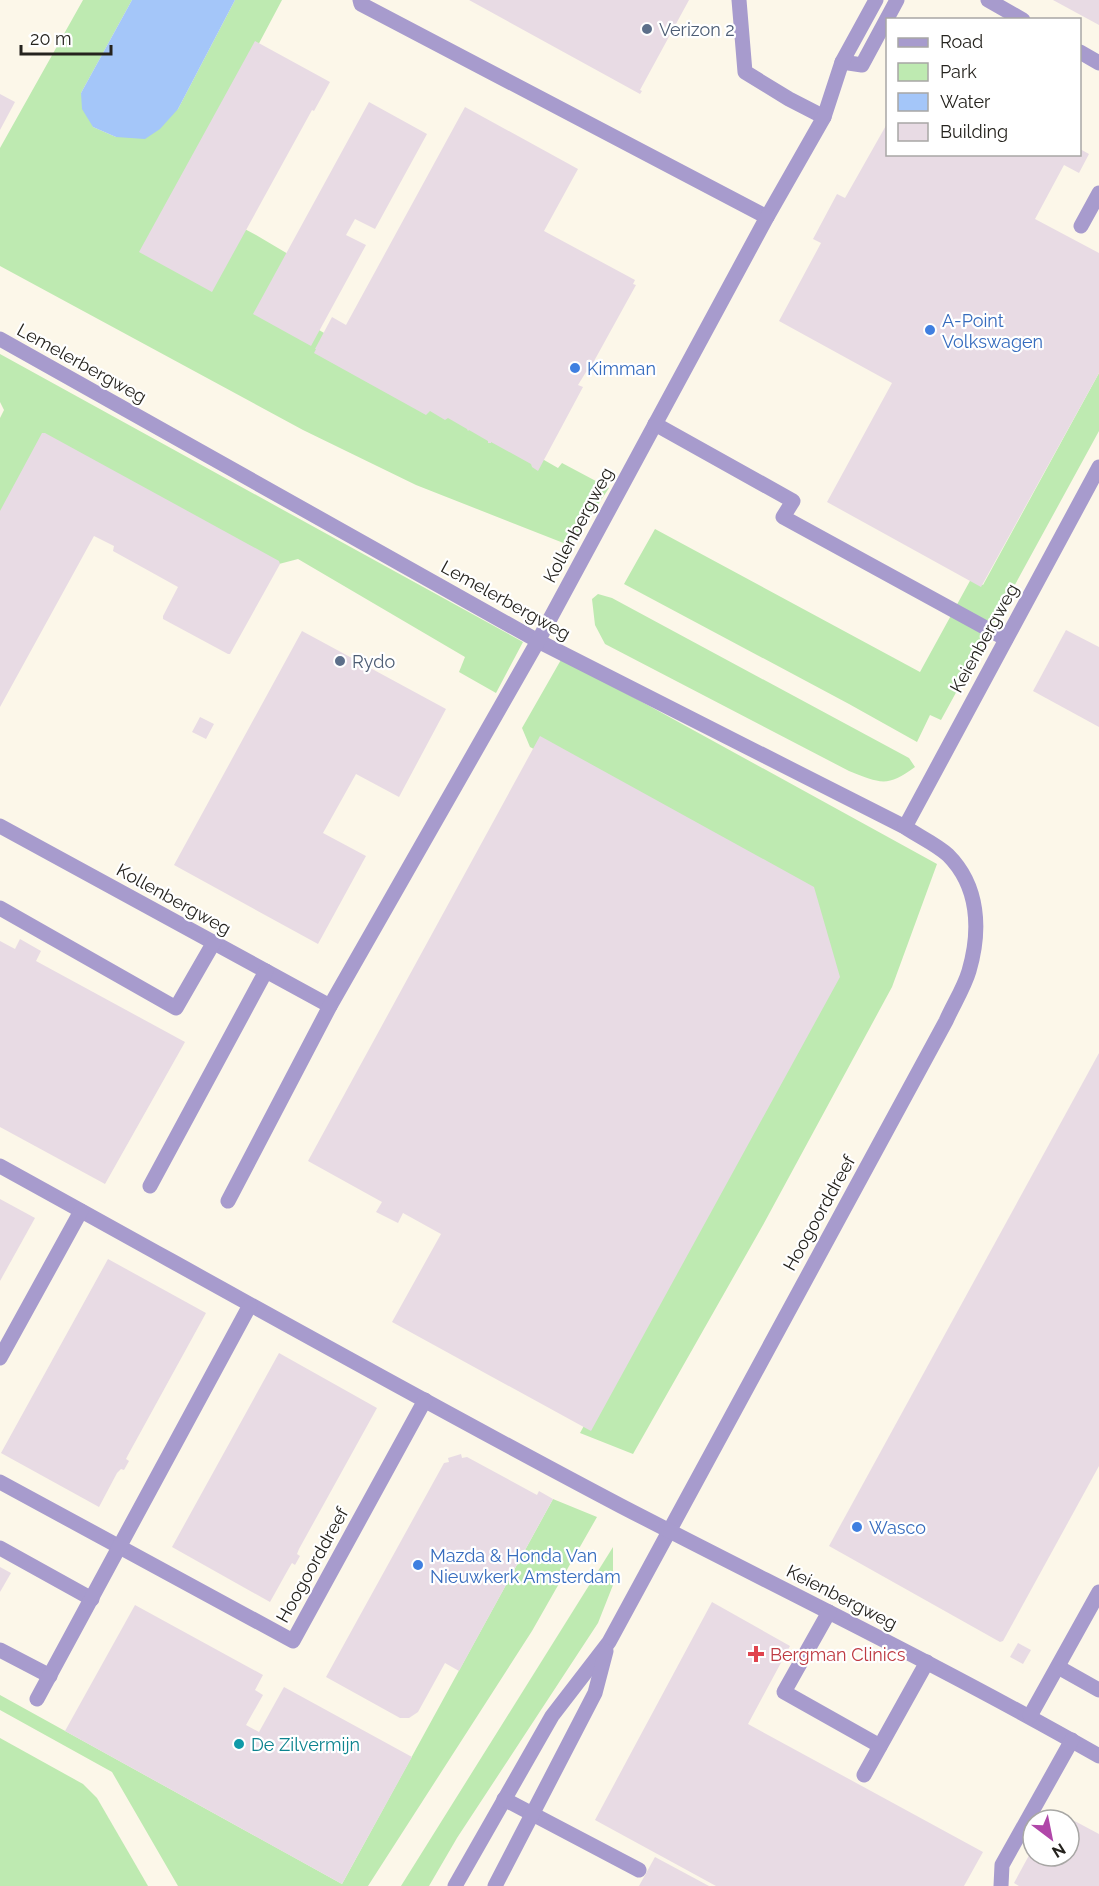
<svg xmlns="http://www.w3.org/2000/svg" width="1099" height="1886" font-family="Raleway,sans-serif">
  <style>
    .green { fill: #beeab1 }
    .water { fill: #a4c6f9 }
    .building { fill: #e8dbe4 }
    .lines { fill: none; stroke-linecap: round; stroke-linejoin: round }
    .minor { stroke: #a79bcd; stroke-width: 15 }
    .service-dot { fill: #5c6f8a; stroke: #fff; stroke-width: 2 }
    .shop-dot { fill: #3f7fe0; stroke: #fff; stroke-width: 2 }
    .health-dot { fill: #e0444e; stroke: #fff; stroke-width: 2 }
    .culture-dot { fill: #0f9aa8; stroke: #fff; stroke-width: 2 }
    .labels { text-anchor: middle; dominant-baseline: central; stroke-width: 4.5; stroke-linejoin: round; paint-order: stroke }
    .service-label { font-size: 18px; fill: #4e5e75; stroke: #fff; text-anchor: start }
    .shop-label { font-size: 18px; fill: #366cbe; stroke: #fff; text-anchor: start }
    .street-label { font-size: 18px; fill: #25231e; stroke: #fff }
    .health-label { font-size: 18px; fill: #be3a42; stroke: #fff; text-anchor: start }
    .culture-label { font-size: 18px; fill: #0d838f; stroke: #fff; text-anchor: start }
  </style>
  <rect width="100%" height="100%" fill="#fcf7e9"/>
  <g class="green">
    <path d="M83,0H132L81,93L93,127L116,137L178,109L235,0H282L179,194L256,235L337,283L312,326L558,468L562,463L609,488L576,538L566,544L416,485L303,430L0,266V148Z"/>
    <path d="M0,354L523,642L496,693L459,672L465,657L298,559L279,564L0,521V418L4,410L0,402Z"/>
    <path d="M1099,373V431L941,720L930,715L917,742L849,704L624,584L655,529L920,672L971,579L983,585Z"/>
    <path d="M598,594L612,598L909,758L915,767C887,788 880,783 849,771L605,644L595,625L592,599Z"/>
    <path d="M562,658L937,864L892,987L763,1225L633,1454L580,1433L828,981L804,894L530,747L522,728Z"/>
    <path d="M553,1499L597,1517L532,1631L368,1886H178L112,1772L0,1710V1695L342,1884Z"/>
    <path d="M613,1547V1585L598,1623L457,1838L429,1886H401Z"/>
    <path d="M0,1738L83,1784L97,1798L148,1886H0Z"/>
  </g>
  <path class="water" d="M132,0H235L178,109L160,129L145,139L116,137L93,127L82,109L81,93Z"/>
  <g class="building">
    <path d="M469,0H689L640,90L642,91L640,94Z"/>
    <path d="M1053,0H1099V25Z"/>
    <path d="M255,41L330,82L314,111L312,110L212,292L139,252Z"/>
    <path d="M0,94L15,102L0,130Z"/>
    <path d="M369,102L427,134L375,229L355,219L346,235L366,245L311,346L253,314Z"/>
    <path d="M465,107L578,169L544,231L635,280L633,284L636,285L588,372H586L578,385L583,387L538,471L532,467L531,464L491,442V443H488V441L469,430L468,431L467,429L448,418L445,420L430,411L426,415L314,353L316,349H315L332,317L346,325Z"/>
    <path d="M888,122V154H1080V149L1089,154L1079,173L1064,165L1035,219L1099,253V373L981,587L827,502L892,383L779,321L821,243L813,239L837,194L845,198Z"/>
    <path d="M42,433H45L279,561L280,564L230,654H228L163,619V616L178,587L113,551L114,546L94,536L0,707V511Z"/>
    <path d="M1066,630L1099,647V727L1033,691Z"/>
    <path d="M302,631L446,709L399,797L356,774L323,833L366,856L318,944L174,865Z"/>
    <path d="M200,717L214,724L206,739L192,732Z"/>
    <path d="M540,736L814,887L840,977L591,1431L392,1322L441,1234L403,1213L398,1223L376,1212L382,1202L308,1161Z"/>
    <path d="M20,939L41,951L36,961L185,1042L105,1184L0,1127V941L15,949Z"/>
    <path d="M1099,1053V1466L1003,1641L1000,1642L829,1546Z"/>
    <path d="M0,1199L35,1218L0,1281Z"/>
    <path d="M108,1259L206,1313L128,1455L126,1459L129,1461L124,1470L121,1469L117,1473L99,1507L1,1453Z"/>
    <path d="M279,1353L377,1408L299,1549L297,1554L300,1556L295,1565L292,1563L289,1568L270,1602L172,1547Z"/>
    <path d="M461,1454L462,1458L467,1457L537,1495L539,1491L553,1499L459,1671L445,1663L418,1712L409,1718H400L326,1677L444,1463L449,1462L448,1458Z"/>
    <path d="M0,1567L11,1573L0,1592Z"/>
    <path d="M712,1602L790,1646L748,1724L983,1852L964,1886H716L595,1820Z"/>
    <path d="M135,1605L263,1675L255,1690L263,1695L246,1725L259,1732L284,1687L412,1757L342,1884L65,1731Z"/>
    <path d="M1018,1643L1031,1650L1023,1664L1010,1657Z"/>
    <path d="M1054,1810L1099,1834V1886H1019L1014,1883L1033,1848V1856H1069V1820H1048Z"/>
    <path d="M655,1857L709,1886H639Z"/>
  </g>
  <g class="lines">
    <g class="minor">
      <path d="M360,0L361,4L767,217"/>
      <path d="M739,0L745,72L789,99L824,117"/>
      <path d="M988,0L1023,20"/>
      <path d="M1080,52L1099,63"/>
      <path d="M842,62L862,65L897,0"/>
      <path d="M1081,226L1099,193"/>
      <path d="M0,339L538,641L905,827C918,836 936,844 948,855C979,886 981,930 969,971C964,988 953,1005 946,1021L609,1642L552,1716L455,1886"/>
      <path d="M655,424L793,501L783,517L1006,639"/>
      <path d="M0,826L330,1006"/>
      <path d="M905,827L1099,467"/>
      <path d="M0,908L176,1008L214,942"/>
      <path d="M0,1166C207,1280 412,1396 621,1506C781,1589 943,1667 1099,1756"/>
      <path d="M150,1186L266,971"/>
      <path d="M228,1201L330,1006L538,641L767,217L824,117L842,62L876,0"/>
      <path d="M0,1358L81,1211"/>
      <path d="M0,1482L293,1641L425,1400"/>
      <path d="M0,1548L92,1599"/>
      <path d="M829,1612L784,1692L880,1746"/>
      <path d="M0,1650L50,1676"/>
      <path d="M1058,1667L1099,1690"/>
      <path d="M37,1699L250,1305"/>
      <path d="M1030,1716L1099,1592"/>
      <path d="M864,1775L927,1662"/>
      <path d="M504,1799L639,1870"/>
      <path d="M495,1886L595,1693L606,1651"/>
      <path d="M1001,1886L1002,1865L1072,1740"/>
    </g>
  </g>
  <g class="service-dot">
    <circle cx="647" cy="29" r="6"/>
    <circle cx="340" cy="661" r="6"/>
  </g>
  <g class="shop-dot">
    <circle cx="930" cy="330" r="6"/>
    <circle cx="575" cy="368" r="6"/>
    <circle cx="857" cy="1527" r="6"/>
    <circle cx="418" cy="1565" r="6"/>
  </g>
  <path class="health-dot" d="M753 1645h6v6h6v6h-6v6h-6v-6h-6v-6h6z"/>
  <circle class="culture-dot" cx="239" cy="1744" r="6"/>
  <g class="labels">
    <g class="service-label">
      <text x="659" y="29">Verizon 2</text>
      <text x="352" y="661">Rydo</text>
    </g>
    <g class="shop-label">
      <text x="942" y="320">A-Point<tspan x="942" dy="21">Volkswagen</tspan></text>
      <text x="587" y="368">Kimman</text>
      <text x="869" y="1527">Wasco</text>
      <text x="430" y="1555">Mazda &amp; Honda Van<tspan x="430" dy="21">Nieuwkerk Amsterdam</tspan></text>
    </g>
    <g class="street-label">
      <text transform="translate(82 363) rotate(29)">Lemelerbergweg</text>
      <text transform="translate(578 525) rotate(-62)">Kollenbergweg</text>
      <text transform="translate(506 600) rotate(29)">Lemelerbergweg</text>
      <text transform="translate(984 638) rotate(-61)">Keienbergweg</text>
      <text transform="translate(174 899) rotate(29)">Kollenbergweg</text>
      <text transform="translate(819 1213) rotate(-61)">Hoogoorddreef</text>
      <text transform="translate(312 1565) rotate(-61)">Hoogoorddreef</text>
      <text transform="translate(842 1597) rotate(27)">Keienbergweg</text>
    </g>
    <g class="health-label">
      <text x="770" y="1654">Bergman Clinics</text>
    </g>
    <g class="culture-label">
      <text x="251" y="1744">De Zilvermijn</text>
    </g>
  </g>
  <rect x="886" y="18" width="195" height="138" fill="#ffffff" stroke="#a8a7a5" stroke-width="1.5"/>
  <rect x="898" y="38" width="30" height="9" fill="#a79bcd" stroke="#a8a7a5" stroke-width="1.5"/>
  <text x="940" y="48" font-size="18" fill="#25231e">Road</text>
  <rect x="898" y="63" width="30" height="18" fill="#beeab1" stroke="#a8a7a5" stroke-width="1.5"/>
  <text x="940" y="78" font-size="18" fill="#25231e">Park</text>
  <rect x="898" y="93" width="30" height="18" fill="#a4c6f9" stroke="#a8a7a5" stroke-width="1.5"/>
  <text x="940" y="108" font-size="18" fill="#25231e">Water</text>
  <rect x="898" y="123" width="30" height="18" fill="#e8dbe4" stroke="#a8a7a5" stroke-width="1.5"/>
  <text x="940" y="138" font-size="18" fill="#25231e">Building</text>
  <g transform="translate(1051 1838) rotate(148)"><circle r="28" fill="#ffffff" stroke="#a8a7a5" stroke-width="1.5"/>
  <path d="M0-4.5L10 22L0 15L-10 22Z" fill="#b047a9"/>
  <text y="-9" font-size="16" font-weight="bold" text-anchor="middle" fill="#25231e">N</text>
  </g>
  <path d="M21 45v9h90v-9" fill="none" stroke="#25231e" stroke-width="3"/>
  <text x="30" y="45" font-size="18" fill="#25231e" stroke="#ffffff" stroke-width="4.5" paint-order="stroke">20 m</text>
</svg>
